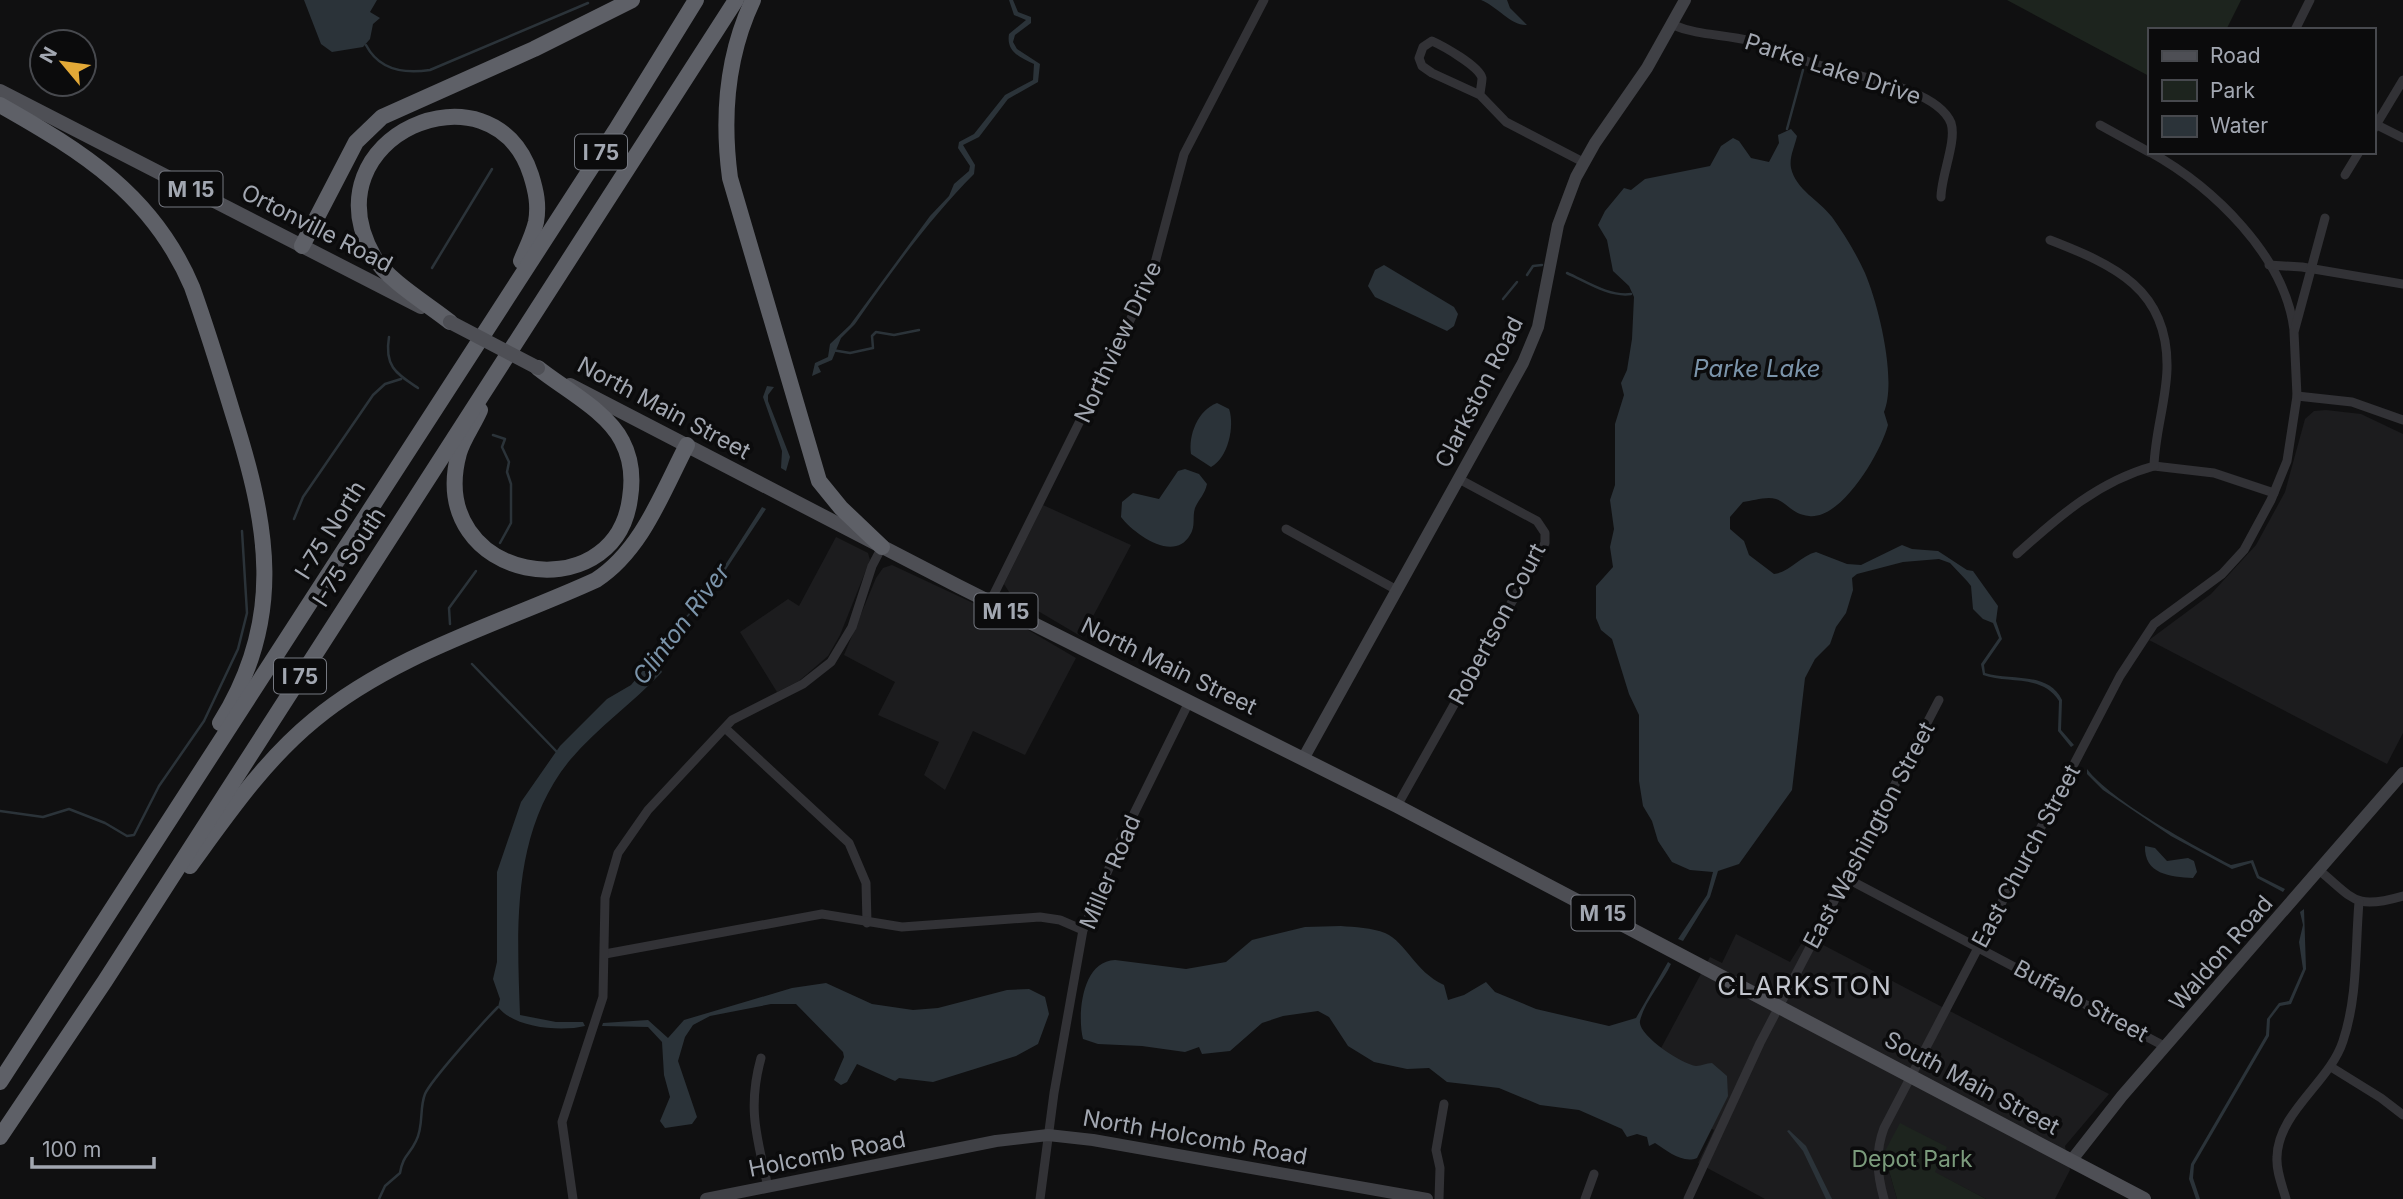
<svg xmlns="http://www.w3.org/2000/svg" width="2403" height="1199" font-family="Inter,sans-serif">
  <style>
    .built { fill: #1c1c1e }
    .green { fill: #1d241e }
    .water { fill: #2b3339 }
    .lines { fill: none; stroke-linecap: round; stroke-linejoin: round }
    .stream { stroke: #2b3339; stroke-width: 2.5 }
    .street { stroke: #323236; stroke-width: 9 }
    .secondary { stroke: #404146; stroke-width: 12 }
    .primary { stroke: #4e4f55; stroke-width: 14 }
    .highway { stroke: #5e6067; stroke-width: 16 }
    .primary-bridge { stroke: #4e4f55; stroke-width: 14 }
    .labels { text-anchor: middle; dominant-baseline: central; stroke-width: 7; stroke-linejoin: round; paint-order: stroke }
    .shield { fill: #0b0b0c; stroke: #757880; stroke-width: 2 }
    .shield-label { font-size: 21px; font-weight: bold; fill: #a2a7b1 }
    .street-label { font-size: 23px; fill: #a2a7b1; stroke: #0b0b0c }
    .park-label { font-size: 23px; fill: #7b9b7c; stroke: #0b0b0c }
    .water-label { font-size: 24px; font-style: italic; fill: #7b94aa; stroke: #0b0b0c }
    .quarter-label { font-size: 26px; letter-spacing: 2px; fill: #c3c6ce; stroke: #0b0b0c }
  </style>
  <rect width="100%" height="100%" fill="#101011"/>
  <g class="built">
    <path d="M2326,410L2361,414L2403,434V733L2387,764L2149,640L2211,594L2256,545L2285,492L2305,419L2314,411Z"/>
    <path d="M1043,505L1131,545L1082,637L1011,595L1004,584Z"/>
    <path d="M836,537L868,553L870,560L840,635L828,656L799,681L777,692L740,632L788,599L799,606Z"/>
    <path d="M892,565L1018,624L1076,658L1025,755L973,731L945,790L924,775L939,742L878,715L895,682L844,655L876,578L883,568Z"/>
    <path d="M1736,934L1790,962L1806,936L2109,1094L2065,1146L2070,1170L2055,1199H1986L1934,1172L1884,1153L1897,1199H1765L1698,1163L1714,1130L1674,1109L1645,1078L1710,957L1722,963Z"/>
  </g>
  <g class="green">
    <path d="M2007,0H2241L2226,30H2149V76Z"/>
    <path d="M1900,1123L1947,1147L1935,1172L1986,1199H1897L1884,1153Z"/>
  </g>
  <g class="water">
    <path d="M304,0H377L370,12L380,18L373,24L370,39L363,47L332,52L321,44Z"/>
    <path d="M1009,0H1013L1018,12L1031,17V23L1015,35L1013,42L1017,49L1040,64L1038,82L1008,99L979,137L963,145L975,165L974,174C931,217 891,272 855,324L841,338L832,360L818,366L821,372L812,376L815,363L828,357L830,344L850,325L930,216L949,196L954,184L969,171L970,166L958,148L959,142L974,134L1005,95L1033,80L1034,64C1020,57 1006,52 1009,34L1026,20L1014,15Z"/>
    <path d="M1481,0H1507L1510,8L1527,25C1511,26 1497,6 1481,0Z"/>
    <path d="M1791,129L1797,136C1795,146 1789,157 1791,168C1796,190 1819,200 1832,217C1844,234 1856,253 1865,273C1879,306 1897,381 1884,412L1888,425C1881,452 1842,520 1809,516C1791,514 1788,503 1776,499C1766,496 1753,501 1743,502L1730,517V529L1744,541L1749,555L1774,574C1789,573 1800,556 1816,552L1847,564L1861,565L1902,545L1912,549L1938,551L1967,570L1973,571L1998,606L1996,621L2002,639L1984,665L1985,673C2010,681 2048,671 2062,700L2061,730L2074,745L2071,747L2058,731L2059,701C2043,674 2008,684 1983,675L1981,664L1999,638L1993,623L1983,619L1973,609L1971,586L1967,581L1950,563L1939,559L1903,562L1857,574L1852,578L1853,590L1846,613L1836,627L1830,644L1815,659L1805,678L1792,790L1739,864L1718,871L1710,897L1683,941L1678,939L1707,895L1713,872L1690,870L1672,862L1658,841L1652,821L1643,806L1639,781V715L1629,694L1612,639L1601,630L1596,618V586L1613,567L1610,547L1614,529L1610,500L1615,485V424L1624,395L1621,383L1627,370L1632,339L1634,297L1629,286L1613,271L1607,240L1598,225L1605,211L1624,188L1631,190L1645,179L1710,166L1721,146L1733,138L1739,141L1751,158L1769,162L1779,143L1778,135Z"/>
    <path d="M1384,265L1454,307L1458,314L1454,326L1447,331L1375,297L1368,286L1375,270Z"/>
    <path d="M767,386L774,387L768,395V401L790,457L786,471L781,468L782,451L763,397Z"/>
    <path d="M1217,403L1229,409C1235,426 1228,458 1211,467L1191,454C1188,435 1198,410 1217,403Z"/>
    <path d="M1185,469L1199,474L1207,484C1205,494 1199,499 1195,508C1192,517 1196,526 1190,535C1174,563 1134,534 1121,517L1122,502L1133,493L1159,499L1178,471Z"/>
    <path d="M762,507L766,509L719,580L654,657L662,672C633,703 598,727 570,760C511,832 517,929 520,1015L556,1022H583L585,1026C561,1032 514,1028 498,1007L500,999L493,979L497,962V872L521,802L560,746L607,699L631,685L646,667L648,657L690,612L722,570Z"/>
    <path d="M2087,769C2111,801 2194,846 2231,865L2253,860L2259,876L2285,889L2283,892L2257,878L2251,863L2232,869L2171,836L2103,790L2087,774Z"/>
    <path d="M2145,846L2155,848L2167,861L2188,858L2194,861L2197,872L2193,878C2170,877 2144,874 2145,846Z"/>
    <path d="M2304,909L2306,969L2291,1004L2280,1006L2270,1019L2269,1036L2194,1165L2193,1178L2200,1199H2196L2189,1179L2191,1164L2266,1035L2267,1019L2279,1003L2289,1001L2303,969L2299,942L2303,925L2300,912Z"/>
    <path d="M1341,926C1354,927 1373,928 1385,933C1407,943 1414,971 1444,985L1448,1000L1464,995L1486,982L1495,992L1536,1009L1609,1026L1636,1018L1668,962L1671,964C1663,982 1644,1002 1640,1021C1637,1035 1683,1065 1696,1066C1702,1066 1706,1063 1712,1063L1727,1076L1728,1096L1697,1158C1683,1164 1667,1151 1655,1143L1649,1146L1647,1137L1637,1134L1627,1137L1622,1129L1579,1110L1540,1105L1499,1088L1447,1082L1429,1068L1407,1069L1374,1062L1348,1046L1329,1017L1318,1011L1283,1016L1262,1023L1230,1051L1202,1054L1199,1047L1185,1052L1142,1046L1098,1044L1083,1039C1077,1014 1082,961 1115,960L1186,969L1226,962L1252,940L1305,927Z"/>
    <path d="M826,983L872,1004L913,1010L938,1008L1007,990L1029,989L1045,997L1049,1014L1038,1044L1016,1056L933,1082L899,1078L895,1081L857,1064L847,1082L841,1085L834,1080L844,1057L843,1052L796,1004H771L710,1016L693,1025L685,1037L678,1061L697,1117L692,1124L665,1128L660,1121L670,1097L664,1075L662,1042L648,1027L602,1026L603,1023L648,1020L668,1038L684,1020L792,988Z"/>
    <path d="M1789,1130L1806,1146L1832,1199H1826L1803,1151L1787,1131Z"/>
  </g>
  <g class="lines">
    <g class="stream">
      <path d="M366,45C379,70 404,74 430,70L588,3"/>
      <path d="M1787,129L1803,70"/>
      <path d="M432,268L492,169"/>
      <path d="M1567,273C1587,282 1609,297 1631,294"/>
      <path d="M1527,275L1533,266L1542,265"/>
      <path d="M1503,299L1517,282"/>
      <path d="M389,337C384,367 397,374 418,388"/>
      <path d="M832,350L850,353L873,348L872,336L876,332L894,335L919,330"/>
      <path d="M493,435L505,439L502,447L509,462L507,472L511,484V523L500,543"/>
      <path d="M294,519L303,497L373,395L385,384L401,379"/>
      <path d="M450,624L449,608L476,571"/>
      <path d="M472,664L557,752"/>
      <path d="M0,811L43,817L69,809L105,823L127,836L134,835L159,786L204,721L238,649L247,613L242,531"/>
      <path d="M379,1199L385,1186L400,1173C403,1155 409,1156 416,1141C424,1126 419,1109 425,1094C431,1080 485,1020 498,1007"/>
    </g>
    <g class="street">
      <path d="M1673,25C1699,36 1724,34 1751,41C1770,46 1788,54 1806,61C1842,75 1936,85 1951,123C1957,141 1941,176 1941,197"/>
      <path d="M2295,30L2310,0"/>
      <path d="M1480,95C1480,91 1482,83 1482,78C1479,66 1443,46 1432,41L1423,47L1419,58L1422,66L1432,73L1480,95L1506,122L1583,162"/>
      <path d="M2373,123L2403,138"/>
      <path d="M2100,125L2149,152"/>
      <path d="M2373,130L2403,80"/>
      <path d="M2150,152C2213,187 2285,256 2294,330"/>
      <path d="M2345,175L2359,152"/>
      <path d="M2269,265L2302,267L2403,284"/>
      <path d="M2297,396L2352,402L2403,420"/>
      <path d="M2154,466L2214,473L2274,493"/>
      <path d="M1286,529L1395,589"/>
      <path d="M2017,554C2059,516 2099,481 2154,466C2155,433 2166,402 2167,369C2169,289 2114,265 2050,240"/>
      <path d="M990,602L1151,278L1184,154L1264,0"/>
      <path d="M725,728L849,843L866,883L867,923"/>
      <path d="M1397,806L1545,543V533L1537,521L1459,479"/>
      <path d="M2320,871C2355,900 2355,910 2403,896"/>
      <path d="M1846,878L2166,1047"/>
      <path d="M605,954L822,914L902,927L1040,917L1060,920L1083,930"/>
      <path d="M761,1058C747,1108 757,1138 768,1187"/>
      <path d="M2331,1067L2381,1098L2403,1115"/>
      <path d="M573,1199L562,1122L603,997L605,898L618,853L648,810L732,720L803,684L831,662L852,627L872,566L882,547"/>
      <path d="M1040,1199L1054,1093L1083,930L1120,842L1189,702"/>
      <path d="M1439,1199L1440,1168L1436,1150L1444,1104"/>
      <path d="M1585,1199L1594,1174"/>
      <path d="M1688,1199L1760,1043L1939,700"/>
      <path d="M1884,1199C1877,1174 1875,1152 1884,1128L2120,676L2154,624L2222,574L2244,550L2271,500L2287,461L2297,396L2294,332L2325,218"/>
      <path d="M2286,1199C2282,1185 2276,1171 2277,1157C2278,1112 2330,1082 2343,1041C2358,996 2355,949 2359,902"/>
    </g>
    <g class="secondary">
      <path d="M1303,759L1523,363L1538,327L1558,225L1576,177L1595,143L1647,68L1685,0"/>
      <path d="M2071,1161L2122,1096L2403,773"/>
      <path d="M706,1199L996,1141L1048,1135L1093,1140L1427,1199"/>
    </g>
    <g class="primary">
      <path d="M0,91L421,307"/>
      <path d="M570,385L958,586L1397,806L2144,1199"/>
    </g>
    <g class="highway">
      <path d="M753,0C727,55 722,118 730,178L819,481L841,508L882,547"/>
      <path d="M0,105C83,152 153,195 192,287C207,329 220,371 233,414C268,525 286,618 220,723"/>
      <path d="M302,246L356,142L382,117L534,49L632,0"/>
      <path d="M450,322C429,305 387,280 374,257C305,136 493,57 531,175C536,191 539,205 536,222C533,235 526,249 521,261"/>
      <path d="M480,410C474,424 463,439 459,453C424,582 615,614 630,498C633,479 631,458 622,441C607,411 564,389 538,368"/>
      <path d="M190,866C228,814 264,761 314,720C395,653 502,623 596,580C642,550 662,493 687,445"/>
      <path d="M0,1082L617,128L696,0"/>
      <path d="M0,1137L105,981L736,0"/>
    </g>
    <path class="primary-bridge" d="M450,322L538,368"/>
  </g>
  <g class="labels">
    <g class="shield">
      <rect x="575" y="134.5" width="52" height="35" rx="5"/>
      <rect x="159.5" y="171.5" width="63" height="35" rx="5"/>
      <rect x="974.5" y="593.5" width="63" height="35" rx="5"/>
      <rect x="274" y="658.5" width="52" height="35" rx="5"/>
      <rect x="1571.5" y="895.5" width="63" height="35" rx="5"/>
    </g>
    <g class="shield-label">
      <text x="601" y="152">I 75</text>
      <text x="191" y="189">M 15</text>
      <text x="1006" y="611">M 15</text>
      <text x="300" y="676">I 75</text>
      <text x="1603" y="913">M 15</text>
    </g>
    <g class="street-label">
      <text transform="translate(1833 69) rotate(18)">Parke Lake Drive</text>
      <text transform="translate(317 228) rotate(27)">Ortonville Road</text>
      <text transform="translate(1118 342) rotate(-65)">Northview Drive</text>
      <text transform="translate(1479 392) rotate(-63)">Clarkston Road</text>
      <text transform="translate(664 408) rotate(28)">North Main Street</text>
      <text transform="translate(330 530) rotate(-58)">I-75 North</text>
      <text transform="translate(349 557) rotate(-57)">I-75 South</text>
      <text transform="translate(1497 624) rotate(-62)">Robertson Court</text>
      <text transform="translate(1169 666) rotate(26)">North Main Street</text>
      <text transform="translate(1869 835) rotate(-62)">East Washington Street</text>
      <text transform="translate(2026 856) rotate(-62)">East Church Street</text>
      <text transform="translate(1110 872) rotate(-67)">Miller Road</text>
      <text transform="translate(2221 953) rotate(-49)">Waldon Road</text>
      <text transform="translate(2081 1001) rotate(28)">Buffalo Street</text>
      <text transform="translate(1972 1083) rotate(28)">South Main Street</text>
      <text transform="translate(1195 1137) rotate(10)">North Holcomb Road</text>
      <text transform="translate(827 1154) rotate(-11)">Holcomb Road</text>
    </g>
    <g class="park-label">
      <text x="1912" y="1159">Depot Park</text>
    </g>
    <g class="water-label">
      <text x="1757" y="368">Parke Lake</text>
      <text transform="translate(681 624) rotate(-53)">Clinton River</text>
    </g>
    <g class="quarter-label">
      <text x="1805" y="985">CLARKSTON</text>
    </g>
  </g>
  <rect x="2148" y="28" width="228" height="126" fill="#0b0b0c" stroke="#47494e" stroke-width="2"/>
  <rect x="2162" y="51" width="35" height="10" fill="#4e4f55" stroke="#47494e" stroke-width="2"/>
  <text x="2210" y="63" font-size="21" fill="#a2a7b1">Road</text>
  <rect x="2162" y="80" width="35" height="21" fill="#1d241e" stroke="#47494e" stroke-width="2"/>
  <text x="2210" y="98" font-size="21" fill="#a2a7b1">Park</text>
  <rect x="2162" y="116" width="35" height="21" fill="#2b3339" stroke="#47494e" stroke-width="2"/>
  <text x="2210" y="133" font-size="21" fill="#a2a7b1">Water</text>
  <g transform="translate(63 63) rotate(299)"><circle r="33" fill="#0b0b0c" stroke="#47494e" stroke-width="2"/>
  <path d="M0-5L12 26L0 18L-12 26Z" fill="#e3a937"/>
  <text y="-10" font-size="19" font-weight="bold" text-anchor="middle" fill="#a2a7b1">N</text>
  </g>
  <path d="M32 1157v10h122v-10" fill="none" stroke="#a2a7b1" stroke-width="3.5"/>
  <text x="42" y="1157" font-size="21" fill="#a2a7b1" stroke="#0b0b0c" stroke-width="5" paint-order="stroke">100 m</text>
</svg>
